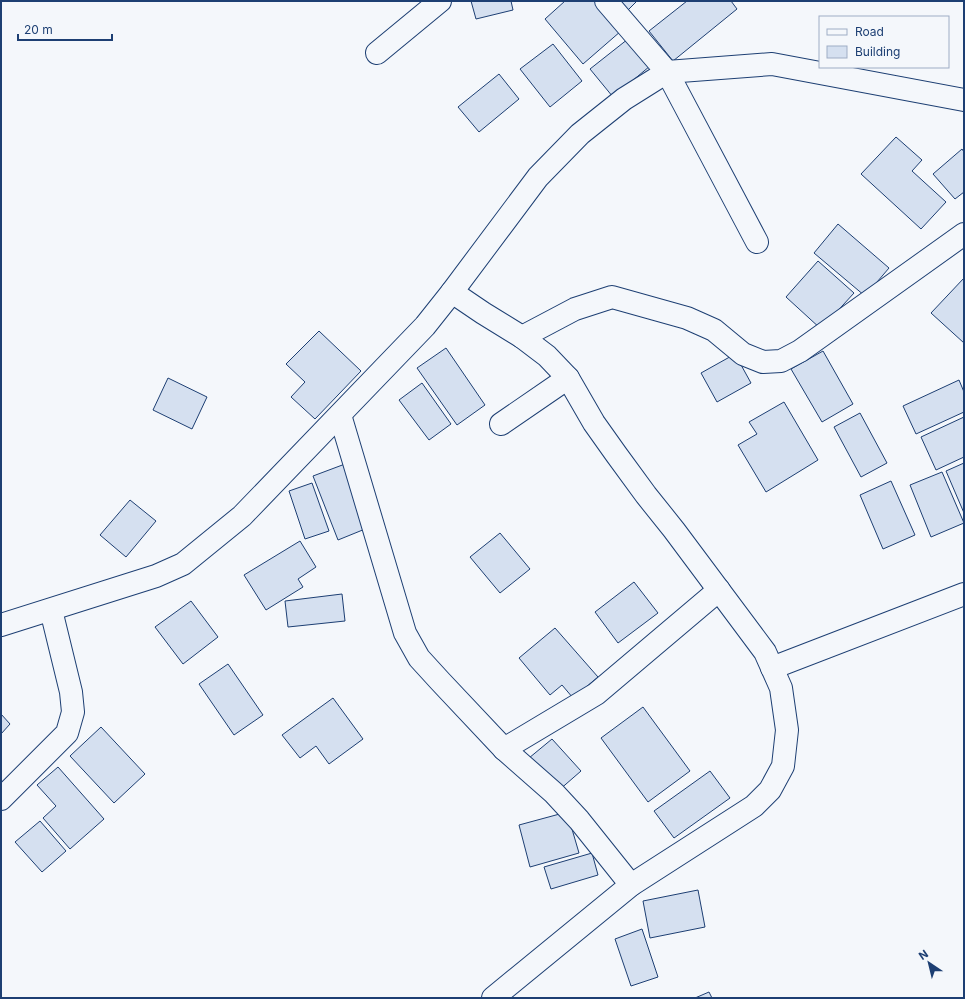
<svg xmlns="http://www.w3.org/2000/svg" width="965" height="999" font-family="Inter,sans-serif">
  <style>
    .building { fill: #d5e0f0; stroke: #1d3f73 }
    .lines { fill: none; stroke-linecap: round; stroke-linejoin: round }
    .minor-casing { stroke: #1d3f73; stroke-width: 24 }
    .minor { stroke: #f4f7fb; stroke-width: 22 }
  </style>
  <rect width="100%" height="100%" fill="#f4f7fb"/>
  <g class="building">
    <path d="M471,1H511L513,10L476,19Z"/>
    <path d="M565,1H595L621,31L583,64L545,19Z"/>
    <path d="M616,1H637L627,11Z"/>
    <path d="M687,1H731L737,9L673,61L649,31Z"/>
    <path d="M628,39L650,66L613,97L590,69Z"/>
    <path d="M553,44L582,81L550,107L520,69Z"/>
    <path d="M499,74L519,99L479,132L458,107Z"/>
    <path d="M896,137L922,160L912,171L946,202L921,229L861,174Z"/>
    <path d="M962,149L964,152V192L955,199L933,174Z"/>
    <path d="M838,224L889,268L865,296L814,253Z"/>
    <path d="M818,261L854,293L821,329L786,297Z"/>
    <path d="M964,278V343L931,313Z"/>
    <path d="M319,331L361,371L315,419L291,397L305,382L286,364Z"/>
    <path d="M446,348L485,405L457,425L417,368Z"/>
    <path d="M823,351L853,404L822,422L791,369Z"/>
    <path d="M735,354L751,383L717,402L701,373Z"/>
    <path d="M168,378L207,397L192,429L153,410Z"/>
    <path d="M959,380L964,392V412L916,434L903,406Z"/>
    <path d="M422,383L451,424L429,440L399,400Z"/>
    <path d="M784,402L818,460L766,492L738,445L757,434L749,422Z"/>
    <path d="M860,413L887,463L861,477L834,427Z"/>
    <path d="M964,417V457L936,470L921,437Z"/>
    <path d="M964,463V513L946,471Z"/>
    <path d="M345,464L370,527L338,540L313,476Z"/>
    <path d="M942,472L964,523L931,537L910,485Z"/>
    <path d="M891,481L915,535L883,549L860,495Z"/>
    <path d="M312,483L329,531L305,539L289,491Z"/>
    <path d="M130,500L156,521L126,557L100,535Z"/>
    <path d="M500,533L530,569L500,593L470,557Z"/>
    <path d="M300,541L316,567L298,579L303,587L266,610L244,575Z"/>
    <path d="M634,582L658,613L618,643L595,612Z"/>
    <path d="M342,594L345,621L288,627L285,601Z"/>
    <path d="M191,601L218,637L183,664L155,627Z"/>
    <path d="M555,628L598,677L573,698L562,685L550,695L519,658Z"/>
    <path d="M228,664L263,715L234,735L199,684Z"/>
    <path d="M333,698L363,739L329,764L316,746L300,758L282,735Z"/>
    <path d="M643,707L690,771L648,802L601,738Z"/>
    <path d="M1,714L10,724L1,734Z"/>
    <path d="M101,727L145,774L114,803L70,756Z"/>
    <path d="M552,739L581,771L558,791L529,758Z"/>
    <path d="M58,767L104,819L70,849L43,818L56,806L37,785Z"/>
    <path d="M710,771L730,798L674,838L654,811Z"/>
    <path d="M567,812L579,853L530,867L519,825Z"/>
    <path d="M40,821L66,851L42,872L15,842Z"/>
    <path d="M592,853L598,875L551,889L544,867Z"/>
    <path d="M698,890L705,927L650,938L643,901Z"/>
    <path d="M642,929L658,977L631,986L615,939Z"/>
    <path d="M709,992L712,998H695Z"/>
  </g>
  <g class="lines">
    <g class="minor-casing">
      <g id="minor">
        <path d="M606,1L667,72L757,242"/>
        <path d="M377,53L440,1"/>
        <path d="M452,292L483,313L522,337L547,356L568,378L594,423L616,454L646,495L674,530L765,652L781,688L787,730L783,766L770,790L754,806L631,885L493,998"/>
        <path d="M522,337L575,309L612,297L687,318L714,330L743,354L763,362L781,361L800,351L922,264L964,234"/>
        <path d="M340,415L405,633L419,658L440,681L504,749L554,793L579,820L631,885"/>
        <path d="M501,424L568,378"/>
        <path d="M1,625L156,576L183,564L242,516L425,326L452,292L538,177L580,134L624,99L667,72L772,64L964,100"/>
        <path d="M772,668L964,594"/>
        <path d="M504,749L596,694L719,590"/>
        <path d="M1,799L67,733L73,712L71,692L51,610"/>
      </g>
    </g>
    <use href="#minor" class="minor"/>
  </g>
  <rect width="965" height="999" fill="none" stroke="#1d3f73" stroke-width="4"/>
  <rect x="819" y="16" width="130" height="52" fill="#f4f7fb" stroke="#9eadc5"/>
  <rect x="827" y="29" width="20" height="6" fill="#f4f7fb" stroke="#9eadc5"/>
  <text x="855" y="36" font-size="12" fill="#1d3f73">Road</text>
  <rect x="827" y="46" width="20" height="12" fill="#d5e0f0" stroke="#9eadc5"/>
  <text x="855" y="56" font-size="12" fill="#1d3f73">Building</text>
  <g transform="translate(929 963) rotate(325)" stroke="#f4f7fb" stroke-width="3" paint-order="stroke">
  <path d="M0-3L7 15L0 10L-7 15Z" fill="#1d3f73"/>
  <text y="-6" font-size="11" font-weight="bold" text-anchor="middle" fill="#1d3f73">N</text>
  </g>
  <path d="M18 34v6h94v-6" fill="none" stroke="#1d3f73" stroke-width="2"/>
  <text x="24" y="34" font-size="12" fill="#1d3f73" stroke="#f4f7fb" stroke-width="3" paint-order="stroke">20 m</text>
</svg>
